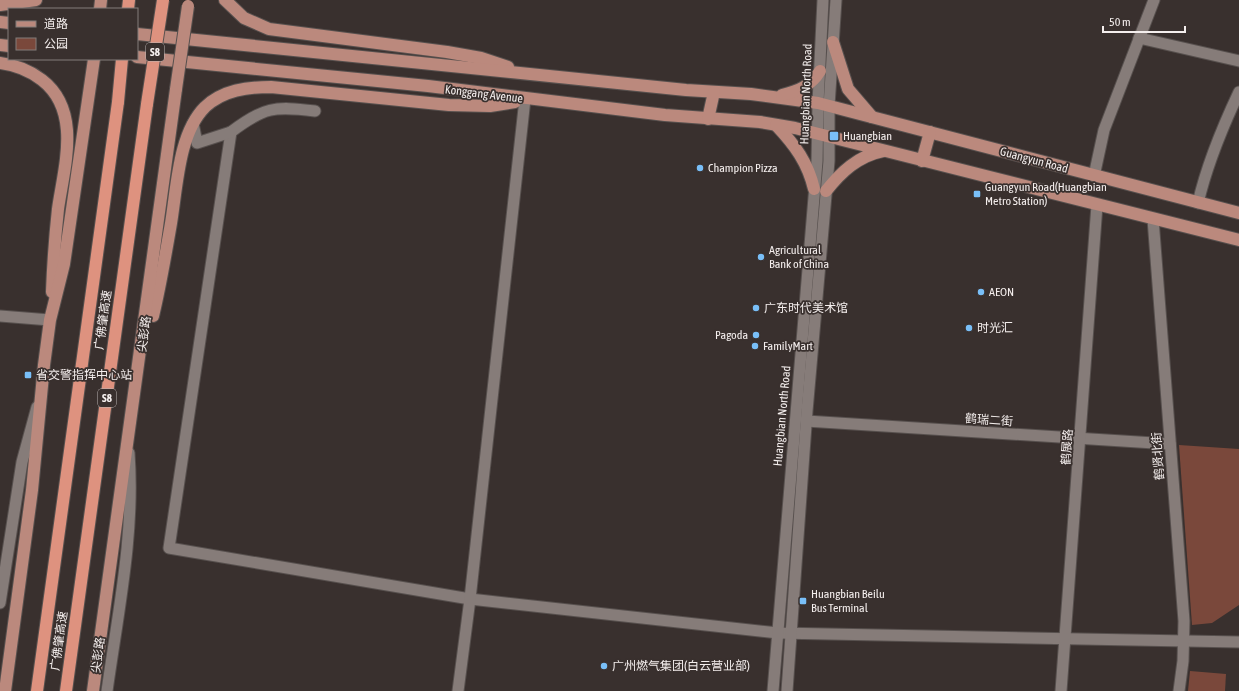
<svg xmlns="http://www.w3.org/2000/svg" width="1239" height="691" font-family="'Asap Condensed','Noto Sans SC',sans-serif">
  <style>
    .green { fill: #7a483b }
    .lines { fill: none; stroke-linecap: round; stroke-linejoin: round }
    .minor-casing { stroke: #57504e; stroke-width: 13 }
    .major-casing { stroke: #57504e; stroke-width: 14 }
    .highway-casing { stroke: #57504e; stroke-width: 14 }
    .minor { stroke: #867c79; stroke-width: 11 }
    .major { stroke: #bb897d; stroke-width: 12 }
    .highway { stroke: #de927f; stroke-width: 12 }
    .major-bridge-casing { stroke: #57504e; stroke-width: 14; stroke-linecap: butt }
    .highway-bridge-casing { stroke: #57504e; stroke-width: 14; stroke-linecap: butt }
    .major-bridge { stroke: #bb897d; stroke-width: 12 }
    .highway-bridge { stroke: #de927f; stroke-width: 12 }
    .poi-dot { fill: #79bff8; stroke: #39302e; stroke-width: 1.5 }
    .labels { text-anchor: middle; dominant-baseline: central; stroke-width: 3.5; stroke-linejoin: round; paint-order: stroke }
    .shield { fill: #39302e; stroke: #bcb5b4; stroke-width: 1 }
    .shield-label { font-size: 11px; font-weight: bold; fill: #f4eeed }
    .street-label { font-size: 12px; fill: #f4eeed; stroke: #39302e }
    .poi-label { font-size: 12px; fill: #f4eeed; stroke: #39302e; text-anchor: start }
  </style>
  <rect width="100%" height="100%" fill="#39302e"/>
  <g class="green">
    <path d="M1179,445L1239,449V605L1212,623L1192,625Z"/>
    <path d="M1190,671L1226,674L1225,691H1188Z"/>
  </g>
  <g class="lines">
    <g class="minor-casing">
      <g id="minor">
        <path d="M1139,38L1239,61"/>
        <path d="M315,111C274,106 264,107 231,132L169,548L470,599L778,633L1239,642"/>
        <path d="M193,123L197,143L231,132"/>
        <path d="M1094,176L1104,130L1154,0"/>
        <path d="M1198,203C1207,164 1222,128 1239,92"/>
        <path d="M1153,219L1184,621L1183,661L1179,691"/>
        <path d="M0,316L50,320"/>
        <path d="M806,421L1170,444"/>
        <path d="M0,603L22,462L37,407"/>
        <path d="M107,691C118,612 135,533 129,453"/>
        <path d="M458,691L470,599L525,99"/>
        <path d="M773,691L817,161L818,103L823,0"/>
        <path d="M787,691L807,411L829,161V106L836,0"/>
        <path d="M1061,691L1097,205"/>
      </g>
    </g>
    <g class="major-casing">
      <g id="major">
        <path d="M225,0L244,18L269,29L447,52L481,58L508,67"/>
        <path d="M0,5L36,0"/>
        <path d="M100,9L101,0"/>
        <path d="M0,22L9,23"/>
        <path d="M137,34L686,90L751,94L818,103L1239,213"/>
        <path d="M833,42L848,89L872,117"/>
        <path d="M0,45L9,46"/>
        <path d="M137,57L428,86L665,115L760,122L795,128L1239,240"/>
        <path d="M0,63C16,65 29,70 42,80C82,111 64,167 58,209C55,237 53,264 52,292"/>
        <path d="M782,95C798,91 811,86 820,71"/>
        <path d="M708,119L714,92"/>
        <path d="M776,125C795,145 808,163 814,189"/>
        <path d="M922,161L930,132"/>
        <path d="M826,191C841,172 858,156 883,151"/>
        <path d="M153,316C160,287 165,258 170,229C177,192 177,135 205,107C223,90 247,87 271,87L449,105L490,106L515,102"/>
        <path d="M5,691L32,490L44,365L50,320L64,264L94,59"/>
        <path d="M93,691L176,89"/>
      </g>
    </g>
    <g class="highway-casing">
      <g id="highway">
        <path d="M128,9L129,0"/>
        <path d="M37,691L118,102"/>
        <path d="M66,691L147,104"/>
      </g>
    </g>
    <use href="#minor" class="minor"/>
    <use href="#major" class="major"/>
    <use href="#highway" class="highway"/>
    <g class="major-bridge-casing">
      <path id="major-bridge" d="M176,89L188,6"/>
    </g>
    <g class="highway-bridge-casing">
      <g id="highway-bridge">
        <path d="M118,102L122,59"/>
        <path d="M147,104L163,0"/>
      </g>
    </g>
    <use href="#major-bridge" class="major-bridge"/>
    <use href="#highway-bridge" class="highway-bridge"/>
  </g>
  <g class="poi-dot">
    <rect x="829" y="131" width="10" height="10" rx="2"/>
    <circle cx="700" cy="168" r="4"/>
    <rect x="973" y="190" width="8" height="8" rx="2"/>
    <circle cx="761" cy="257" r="4"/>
    <circle cx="981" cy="292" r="4"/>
    <circle cx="756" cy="308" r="4"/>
    <circle cx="969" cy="328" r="4"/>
    <circle cx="756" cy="335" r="4"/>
    <circle cx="755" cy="346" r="4"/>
    <rect x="24" y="371" width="8" height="8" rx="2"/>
    <rect x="799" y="597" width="8" height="8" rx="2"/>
    <circle cx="604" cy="666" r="4"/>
  </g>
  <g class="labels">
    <g class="shield">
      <rect x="146" y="43" width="18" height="18" rx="3"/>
      <rect x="98" y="389" width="18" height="18" rx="3"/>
    </g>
    <g class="shield-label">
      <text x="155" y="52">S8</text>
      <text x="107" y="398">S8</text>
    </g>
    <g class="street-label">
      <text transform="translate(484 94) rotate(7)">Konggang Avenue</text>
      <text transform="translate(806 94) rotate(-88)">Huangbian North Road</text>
      <text transform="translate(1034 160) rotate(15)">Guangyun Road</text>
      <text transform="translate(103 320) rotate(-82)">广佛肇高速</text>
      <text transform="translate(144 334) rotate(-82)">尖彭路</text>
      <text transform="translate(782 416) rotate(-85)">Huangbian North Road</text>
      <text transform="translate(989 420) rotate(4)">鹤瑞二街</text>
      <text transform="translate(1067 447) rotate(-86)">鹤展路</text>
      <text transform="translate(1158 456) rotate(-94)">鹤贤北街</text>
      <text transform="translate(59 641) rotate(-82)">广佛肇高速</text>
      <text transform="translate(98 655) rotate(-82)">尖彭路</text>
    </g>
    <g class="poi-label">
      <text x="843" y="136">Huangbian</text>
      <text x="708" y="168">Champion Pizza</text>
      <text x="985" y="187">Guangyun Road(Huangbian<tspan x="985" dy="14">Metro Station)</tspan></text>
      <text x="769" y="250">Agricultural<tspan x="769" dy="14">Bank of China</tspan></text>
      <text x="989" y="292">AEON</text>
      <text x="764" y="308">广东时代美术馆</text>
      <text x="977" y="328">时光汇</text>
      <text x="748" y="335" text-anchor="end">Pagoda</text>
      <text x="763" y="346">FamilyMart</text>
      <text x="36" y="375">省交警指挥中心站</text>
      <text x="811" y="594">Huangbian Beilu<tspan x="811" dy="14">Bus Terminal</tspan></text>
      <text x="612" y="666">广州燃气集团(白云营业部)</text>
    </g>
  </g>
  <rect x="8" y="8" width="130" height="52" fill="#39302e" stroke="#847c7a"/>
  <rect x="16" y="21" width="20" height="6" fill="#bb897d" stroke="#847c7a"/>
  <text x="44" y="28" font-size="12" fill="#f4eeed">道路</text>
  <rect x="16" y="38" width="20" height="12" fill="#7a483b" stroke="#847c7a"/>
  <text x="44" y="48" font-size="12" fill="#f4eeed">公园</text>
  <path d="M1103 26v6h82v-6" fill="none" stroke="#f4eeed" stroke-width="2"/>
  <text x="1109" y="26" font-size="12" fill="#f4eeed" stroke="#39302e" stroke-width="3" paint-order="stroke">50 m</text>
</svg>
